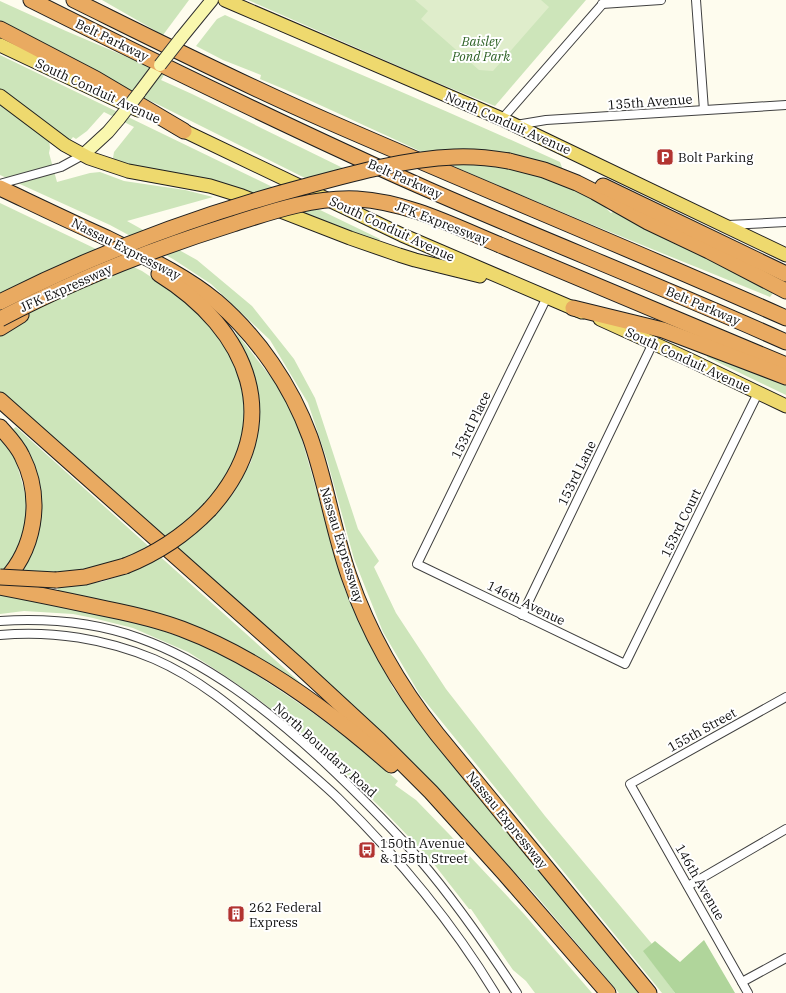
<svg xmlns="http://www.w3.org/2000/svg" width="786" height="993" font-family="'IBM Plex Serif',serif">
  <style>
    .green { fill: #cde5ba }
    .forest { fill: #b0d59b }
    .pitch { fill: #dfedcb }
    .lines { fill: none; stroke-linecap: round; stroke-linejoin: round }
    .minor-casing { stroke: #404040; stroke-width: 10 }
    .secondary-casing { stroke: #2f2f2f; stroke-width: 14 }
    .primary-casing { stroke: #1e1e1e; stroke-width: 15 }
    .motorway-casing { stroke: #1e1e1e; stroke-width: 17 }
    .minor { stroke: #fff; stroke-width: 8 }
    .secondary { stroke: #f9f7ae; stroke-width: 12 }
    .primary { stroke: #eed96e; stroke-width: 13 }
    .motorway { stroke: #e9aa61; stroke-width: 15 }
    .secondary-bridge-casing { stroke: #2f2f2f; stroke-width: 14; stroke-linecap: butt }
    .motorway-bridge-casing { stroke: #1e1e1e; stroke-width: 17; stroke-linecap: butt }
    .secondary-bridge { stroke: #f9f7ae; stroke-width: 12 }
    .motorway-bridge { stroke: #e9aa61; stroke-width: 15 }
    .labels { text-anchor: middle; dominant-baseline: central; stroke-width: 4; stroke-linejoin: round; paint-order: stroke }
    .street-label { font-size: 13px; fill: #0d0d0d; stroke: #fff }
    .park-label { font-size: 13px; font-style: italic; fill: #2a5f22; stroke: #fff }
    .poi-label { font-size: 13px; fill: #0d0d0d; stroke: #fff; text-anchor: start }
  </style>
  <rect width="100%" height="100%" fill="#fefcee"/>
  <g class="green">
    <path d="M102,0H189L163,35Z"/>
    <path d="M248,0H586L495,106L428,79Z"/>
    <path d="M0,1L66,31L155,69L164,75L161,80L192,94L345,169L305,178L157,104L96,76L0,23Z"/>
    <path d="M225,15C336,65 449,111 560,162L569,187L596,199L611,213L616,210L773,293L770,297C669,256 567,215 467,172C398,142 330,108 260,79L261,75L223,60L196,46L217,19Z"/>
    <path d="M0,55L380,239L378,242L119,162L113,158L114,152L134,127L104,112L87,131L76,139L73,137L70,141L52,129L0,90Z"/>
    <path d="M0,103L49,139L50,148L49,153L57,182L90,173L100,172L124,181L185,190L213,197L127,221L197,260L252,306L294,359L315,398L358,529L379,561L374,567L396,613L446,689L545,816L652,944L644,951L675,993H662L420,695L383,632L354,559L328,463L308,403L270,340L211,284L173,259L110,225L0,175Z"/>
    <path d="M0,203L142,271L193,305L224,338L243,380L246,422L238,457L206,523L233,494L251,462L259,424L255,376L235,331L280,389L298,426L345,590L393,688L439,749L640,993H619L534,893L466,819L397,748L0,392Z"/>
    <path d="M708,353L786,384V395L707,357Z"/>
    <path d="M16,427L324,704L227,644L57,592L59,586L101,582L129,573L124,560L96,570L60,573L15,597C76,609 138,620 197,643C223,653 247,669 270,684C315,713 358,745 398,781L395,785L416,800L448,833L524,914L592,993H535L526,981L513,970L471,909H469L430,859L383,810L318,746L258,699L224,675L188,652L133,628L93,618L73,614L24,611L0,614V592L38,528L10,431Z"/>
    <path d="M0,438L14,454L27,500L25,534L14,557L7,568L0,573Z"/>
  </g>
  <path class="forest" d="M704,940L735,993H675L643,951L655,941L680,962Z"/>
  <path class="pitch" d="M415,0H541L549,7L493,71L479,70L421,19L428,11Z"/>
  <g class="lines">
    <g class="minor-casing">
      <g id="minor">
        <path d="M696,0L704,110"/>
        <path d="M602,4L661,0"/>
        <path d="M502,119L606,0"/>
        <path d="M516,125L546,120L786,105"/>
        <path d="M0,184L61,167L83,155"/>
        <path d="M728,225L786,222"/>
        <path d="M547,297L417,564L625,664L758,393"/>
        <path d="M522,615L653,343"/>
        <path d="M0,621C47,618 94,622 139,638C207,662 266,709 319,757C354,790 389,824 420,860C456,902 487,947 517,993"/>
        <path d="M0,635C52,630 106,639 154,659C200,679 237,711 275,743C296,761 318,779 338,798C397,856 452,922 495,993"/>
        <path d="M688,886L786,829"/>
        <path d="M742,982L786,958"/>
        <path d="M748,993L630,784L786,697"/>
      </g>
    </g>
    <g class="secondary-casing">
      <g id="secondary">
        <path d="M181,38L212,0"/>
        <path d="M139,93L160,65"/>
        <path d="M83,155L108,132L119,119"/>
      </g>
    </g>
    <g class="primary-casing">
      <g id="primary">
        <path d="M225,0L502,119L786,255"/>
        <path d="M0,45L138,110"/>
        <path d="M0,96L65,145L89,158L128,171L210,186L242,196L350,238L399,255L415,260L480,276"/>
        <path d="M176,127L402,235L582,312"/>
        <path d="M600,319L688,359L786,406"/>
      </g>
    </g>
    <g class="motorway-casing">
      <g id="motorway">
        <path d="M31,0C163,66 295,131 429,190C548,242 668,289 786,342"/>
        <path d="M74,0C157,41 240,83 325,120C478,187 633,250 786,318"/>
        <path d="M0,29L96,79L184,131"/>
        <path d="M509,161L544,170L577,183L595,192L648,222L709,251L786,291"/>
        <path d="M603,186L786,274"/>
        <path d="M0,188C36,205 71,222 107,238C145,257 183,274 216,301C258,337 291,385 310,437C326,482 333,530 349,576C369,634 399,686 437,734L649,993"/>
        <path d="M500,245L786,365"/>
        <path d="M159,274C249,330 288,422 210,509"/>
        <path d="M573,308L663,330L786,377"/>
        <path d="M0,328L21,315"/>
        <path d="M0,400L299,666L379,740L431,792L504,873L608,993"/>
        <path d="M0,427C8,436 17,445 22,456C44,499 35,552 0,585"/>
        <path d="M56,580L85,577L125,566"/>
        <path d="M0,587C36,594 71,601 107,609C132,614 158,620 182,629C259,658 331,712 391,765"/>
      </g>
    </g>
    <use href="#minor" class="minor"/>
    <use href="#secondary" class="secondary"/>
    <use href="#primary" class="primary"/>
    <use href="#motorway" class="motorway"/>
    <g class="secondary-bridge-casing">
      <g id="secondary-bridge">
        <path d="M160,65L181,38"/>
        <path d="M119,119L139,93"/>
      </g>
    </g>
    <g class="motorway-bridge-casing">
      <g id="motorway-bridge">
        <path d="M0,302C97,253 198,215 303,187C351,174 404,159 454,157C473,156 491,158 509,161"/>
        <path d="M0,319C74,280 153,249 233,224C273,211 314,197 357,199C408,202 454,226 500,245"/>
        <path d="M125,566C158,553 186,534 210,509"/>
        <path d="M0,577L56,580"/>
      </g>
    </g>
    <use href="#secondary-bridge" class="secondary-bridge"/>
    <use href="#motorway-bridge" class="motorway-bridge"/>
  </g>
  <defs>
    <g id="parking-square" transform="scale(0.9)"><rect x="-9" y="-9" width="18" height="18" rx="4" fill="#b23430" stroke="#fff"/><path d="M-3.5-5.5H1a3.5 3.5 0 0 1 0 7H-1V5.5H-3.5ZM-1-3.4V-.6H.8a1.4 1.4 0 0 0 0-2.8Z" fill="#fff"/></g>
    <g id="bus-square" transform="scale(0.9)"><rect x="-9" y="-9" width="18" height="18" rx="4" fill="#b23430" stroke="#fff"/><path d="M-5-6H5V4H4V6H2V4H-2V6H-4V4H-5ZM-3.5-4V0h7V-4ZM-3.5 1.2v1.5H-2V1.2ZM2 1.2v1.5H3.5V1.2Z" fill="#fff"/></g>
    <g id="building-square" transform="scale(0.9)"><rect x="-9" y="-9" width="18" height="18" rx="4" fill="#b23430" stroke="#fff"/><path d="M-4-6H4V6H1V3H-1V6H-4ZM-2.5-4.3h1.7v1.8h-1.7ZM.8-4.3h1.7v1.8H.8ZM-2.5-1h1.7V.8h-1.7ZM.8-1h1.7V.8H.8Z" fill="#fff"/></g>
  </defs>
  <g fill-rule="evenodd">
    <use href="#parking-square" x="665" y="157"/>
    <use href="#bus-square" x="367" y="850"/>
    <use href="#building-square" x="236" y="914"/>
  </g>
  <g class="labels">
    <g class="street-label">
      <text transform="translate(112 40) rotate(26)">Belt Parkway</text>
      <text transform="translate(98 91) rotate(25)">South Conduit Avenue</text>
      <text transform="translate(650 102) rotate(-4)">135th Avenue</text>
      <text transform="translate(508 123) rotate(24)">North Conduit Avenue</text>
      <text transform="translate(405 179) rotate(24)">Belt Parkway</text>
      <text transform="translate(442 223) rotate(21)">JFK Expressway</text>
      <text transform="translate(392 229) rotate(25)">South Conduit Avenue</text>
      <text transform="translate(126 249) rotate(27)">Nassau Expressway</text>
      <text transform="translate(66 288) rotate(-24)">JFK Expressway</text>
      <text transform="translate(703 306) rotate(23)">Belt Parkway</text>
      <text transform="translate(688 360) rotate(25)">South Conduit Avenue</text>
      <text transform="translate(471 425) rotate(-64)">153rd Place</text>
      <text transform="translate(577 473) rotate(-64)">153rd Lane</text>
      <text transform="translate(681 523) rotate(-64)">153rd Court</text>
      <text transform="translate(342 545) rotate(73)">Nassau Expressway</text>
      <text transform="translate(526 603) rotate(26)">146th Avenue</text>
      <text transform="translate(702 730) rotate(-29)">155th Street</text>
      <text transform="translate(325 750) rotate(42)">North Boundary Road</text>
      <text transform="translate(507 820) rotate(51)">Nassau Expressway</text>
      <text transform="translate(700 882) rotate(60)">146th Avenue</text>
    </g>
    <g class="park-label">
      <text x="481" y="41">Baisley<tspan x="481" dy="15">Pond Park</tspan></text>
    </g>
    <g class="poi-label">
      <text x="678" y="157">Bolt Parking</text>
      <text x="380" y="843">150th Avenue<tspan x="380" dy="15">&amp; 155th Street</tspan></text>
      <text x="249" y="907">262 Federal<tspan x="249" dy="15">Express</tspan></text>
    </g>
  </g>
</svg>
